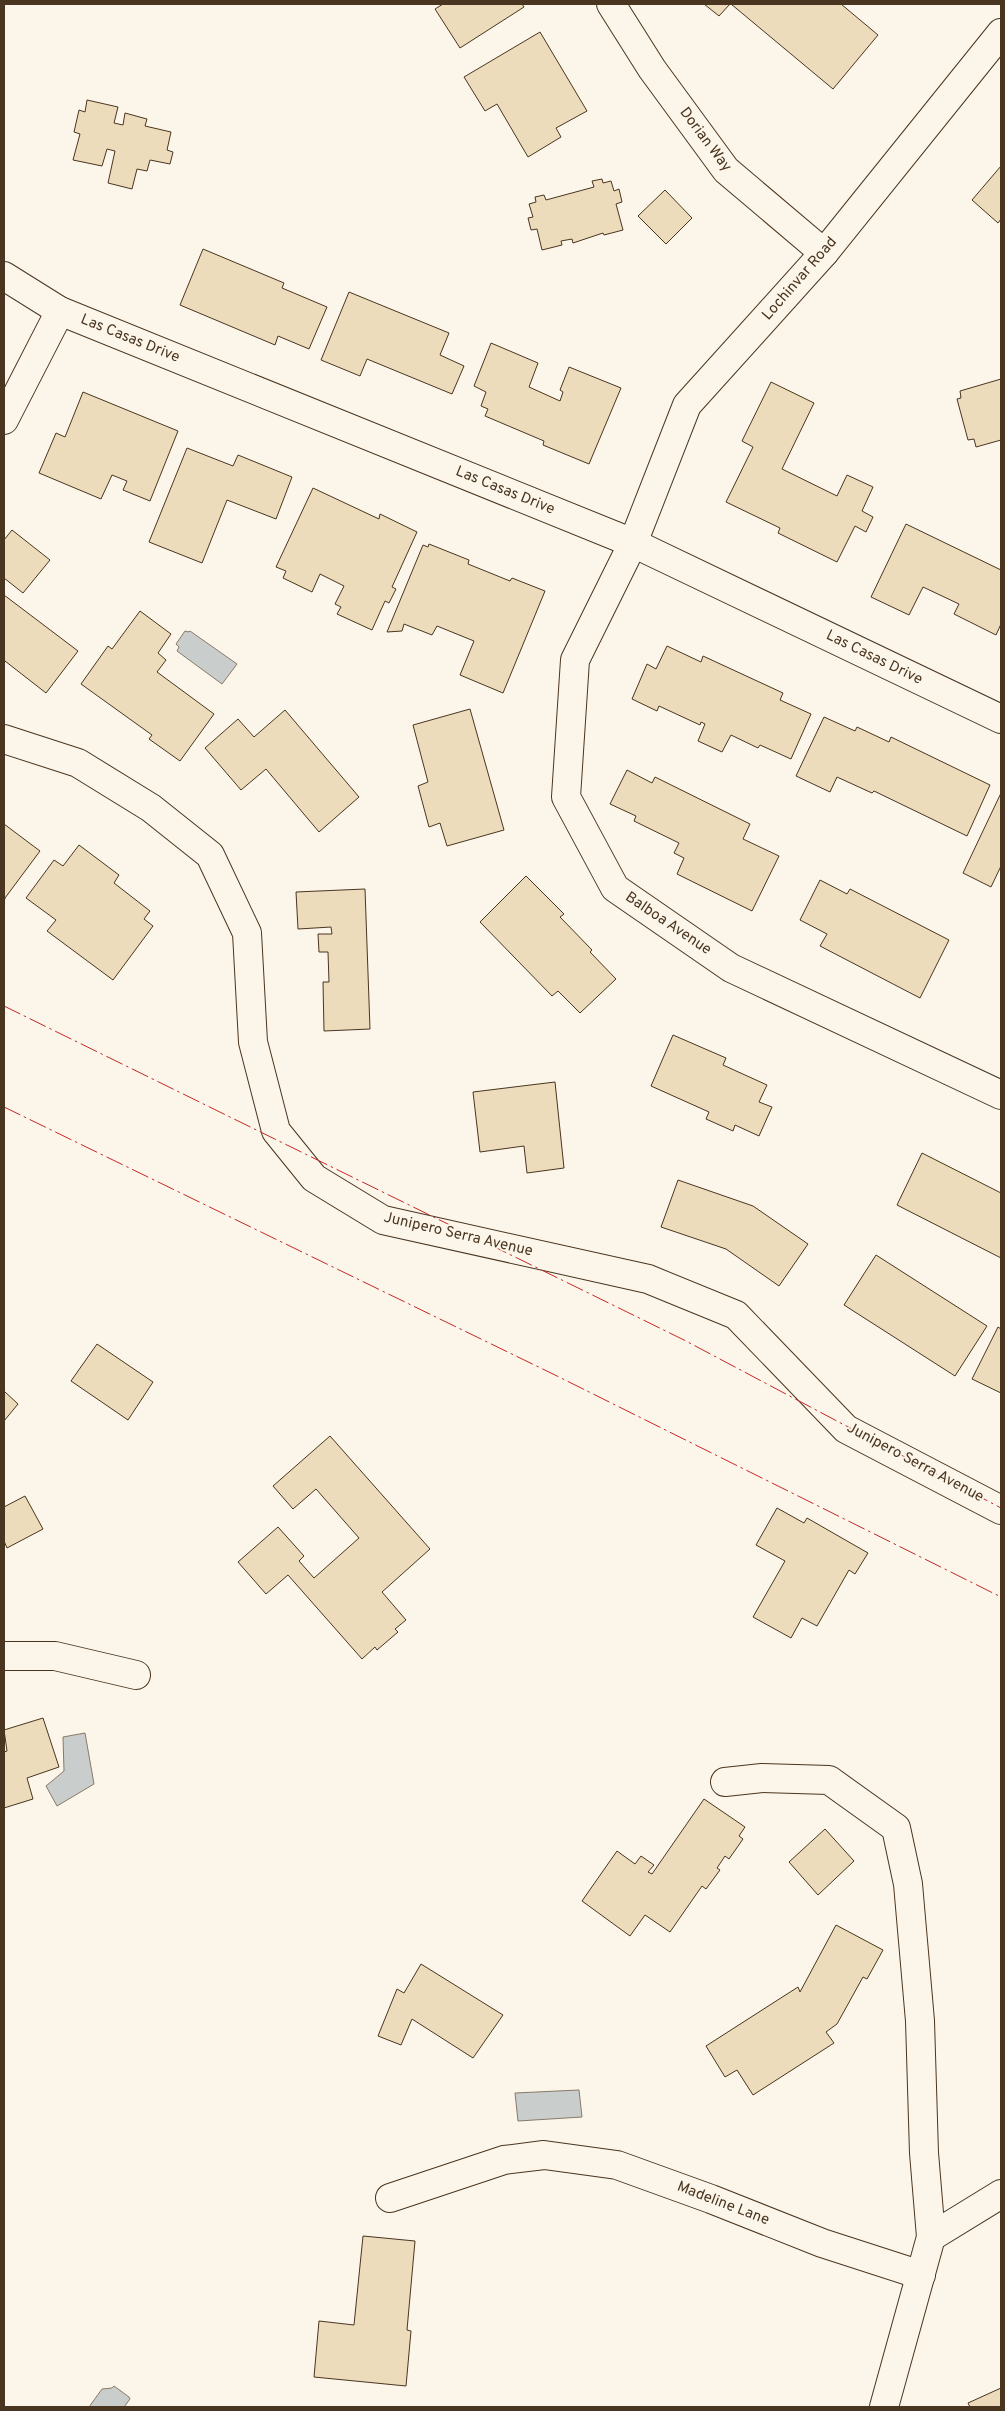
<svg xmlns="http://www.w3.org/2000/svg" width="1005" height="2411" font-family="Overpass,sans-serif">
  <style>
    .water { fill: #c9cecd; stroke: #887966 }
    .building { fill: #ecdcbc; stroke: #4a3520 }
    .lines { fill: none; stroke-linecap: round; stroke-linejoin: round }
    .minor-casing { stroke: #4a3520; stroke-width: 30 }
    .minor { stroke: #fbf6e9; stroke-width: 28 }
    .power { stroke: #c62828; stroke-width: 1; stroke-dasharray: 18 4 2.5 4; stroke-linecap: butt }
    .labels { text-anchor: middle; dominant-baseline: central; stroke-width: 4; stroke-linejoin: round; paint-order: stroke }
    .street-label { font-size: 15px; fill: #4a3520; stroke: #fbf6e9 }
  </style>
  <rect width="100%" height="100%" fill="#fbf6e9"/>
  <g class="water">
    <path d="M185,631L189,632L190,631L237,664L222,684L177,651L179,647L176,644Z"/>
    <path d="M85,1733L94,1784L57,1806L46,1786L64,1771L63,1737Z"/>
    <path d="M579,2090L582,2117L518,2121L515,2093Z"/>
    <path d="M114,2386L129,2397L130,2399L124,2407H89L102,2389L112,2388Z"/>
  </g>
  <g class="building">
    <path d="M443,4H522L524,7L460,48L435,9Z"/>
    <path d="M704,4H730L719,16Z"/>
    <path d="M731,4H841L878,35L833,89Z"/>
    <path d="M540,32L587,111L556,128L561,137L528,157L497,104L485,111L464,77Z"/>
    <path d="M87,100L118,107L114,123L123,125L125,113L147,119L145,126L171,132L167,150L173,152L170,164L150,160L147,171L137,169L132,189L108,183L115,151L107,149L102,166L73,160L80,134L74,132L79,110L85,112Z"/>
    <path d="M1001,166V219L998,223L972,200Z"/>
    <path d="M602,179L603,183L611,181L614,191L619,189L622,202L616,204L623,230L604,235L603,233L573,243L572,239L561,241L562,245L542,250L537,229L531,230L528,218L533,217L529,204L536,202L535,197L544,195L546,200L594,187L592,181Z"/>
    <path d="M665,190L692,218L666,244L638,216Z"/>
    <path d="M203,249L284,283L282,288L327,307L309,349L278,336L275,345L180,305Z"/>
    <path d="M349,292L449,333L440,355L464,366L452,394L367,359L360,376L321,360Z"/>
    <path d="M491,343L538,363L529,387L560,401L563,392L560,390L569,367L621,388L589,464L543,445L544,441L485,416L488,409L481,406L486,392L474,386Z"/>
    <path d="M1001,379V440L976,447L974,439L968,440L957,399L961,398L960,391Z"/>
    <path d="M771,382L814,403L782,469L837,496L847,475L873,487L862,511L873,517L866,532L855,526L837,562L778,533L780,528L726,502L753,447L742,441Z"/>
    <path d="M83,392L178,431L150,501L123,490L127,481L112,475L101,499L39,473L56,433L65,437Z"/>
    <path d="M187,448L233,466L238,455L292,477L276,519L227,500L202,563L149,542Z"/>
    <path d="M313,488L379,519L380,514L417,532L392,587L396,589L389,603L385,601L372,630L337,614L341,607L335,604L344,586L320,574L312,592L283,578L286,571L276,567Z"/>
    <path d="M906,524L1001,570V624L996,635L954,614L959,604L923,587L909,615L871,597Z"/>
    <path d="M12,530L50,560L23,593L4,578V540Z"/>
    <path d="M429,544L469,560L468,564L510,581L512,578L545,591L503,693L460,675L474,641L437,626L432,635L404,624L402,631L387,632L423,545L428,547Z"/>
    <path d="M4,595L78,651L46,693L5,661L4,663Z"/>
    <path d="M140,611L171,634L158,653L166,660L157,672L214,714L180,761L149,739L152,735L81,684L108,646L112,649Z"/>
    <path d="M667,646L701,662L703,656L783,693L780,700L811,714L791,759L760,745L758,748L731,735L722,752L698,741L705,724L701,722L700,725L659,706L657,711L632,699L647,664L656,669Z"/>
    <path d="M470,709L504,830L447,846L440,823L429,827L418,786L428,782L413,725Z"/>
    <path d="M285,710L359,797L319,832L266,769L241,790L205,748L238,719L254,737Z"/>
    <path d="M824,717L855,731L857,727L889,742L891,737L990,785L967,836L874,791L872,793L837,777L830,792L796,776Z"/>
    <path d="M627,770L652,783L655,777L750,824L743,839L779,856L752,911L677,874L684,858L674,853L679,843L634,821L636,816L610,804Z"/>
    <path d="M1001,793V866L991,887L963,873Z"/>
    <path d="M4,824L40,851L5,898L4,903Z"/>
    <path d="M79,845L119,875L114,883L150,911L144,919L153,926L113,980L47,931L56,920L26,898L54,860L63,866Z"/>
    <path d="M526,876L564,914L560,917L592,950L590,952L616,979L580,1013L558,991L552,996L480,922Z"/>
    <path d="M820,880L847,894L850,889L949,940L920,998L820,946L827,934L800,920Z"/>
    <path d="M365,889L370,1029L324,1031L323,982H329L328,952H319L318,934H332L331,927L298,929L296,892Z"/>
    <path d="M673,1035L726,1058L723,1065L767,1085L759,1102L772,1107L759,1136L735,1125L733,1131L706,1119L709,1112L651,1086Z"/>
    <path d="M555,1082L564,1168L527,1173L524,1146L480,1152L473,1092Z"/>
    <path d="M922,1153L1001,1193V1258L897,1205Z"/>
    <path d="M678,1180L753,1206L808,1244L779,1286L726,1249L661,1227Z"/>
    <path d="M876,1255L987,1326L955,1376L844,1305Z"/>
    <path d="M998,1327L1001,1329V1393L972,1379Z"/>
    <path d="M97,1344L153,1382L128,1420L71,1381Z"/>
    <path d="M4,1391L18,1404L4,1421Z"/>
    <path d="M330,1436L430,1549L382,1592L406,1620L395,1629L398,1632L377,1650L375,1647L362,1659L288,1575L266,1594L238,1562L278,1527L304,1556L299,1561L314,1578L359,1538L316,1489L293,1509L273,1486Z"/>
    <path d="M25,1496L43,1529L7,1548L4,1541V1507Z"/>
    <path d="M777,1508L804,1523L807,1518L868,1553L855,1574L849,1570L817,1626L802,1618L791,1638L753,1617L785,1561L756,1545Z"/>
    <path d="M43,1718L59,1767L27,1778L33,1799L4,1808V1752L7,1751L4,1730Z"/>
    <path d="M704,1799L745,1827L739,1836L743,1839L729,1859L725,1856L717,1868L720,1870L706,1889L702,1886L670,1932L645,1915L630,1936L582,1901L617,1851L635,1864L641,1856L654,1865L648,1872L652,1874Z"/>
    <path d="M825,1829L854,1861L818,1895L789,1862Z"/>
    <path d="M836,1925L883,1950L867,1979L863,1977L837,2024L826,2032L834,2043L753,2095L737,2070L725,2077L706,2046L798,1987L800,1992Z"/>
    <path d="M421,1964L503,2015L473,2058L412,2019L401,2045L378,2036L397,1989L404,1993Z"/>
    <path d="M363,2236L415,2241L407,2330L411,2331L406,2386L314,2377L319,2321L354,2325Z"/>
    <path d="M1001,2388V2407H970L968,2403Z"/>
  </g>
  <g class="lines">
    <g class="minor-casing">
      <g id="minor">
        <path d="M611,4L652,69L726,170L824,253"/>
        <path d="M1001,33L824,253L687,405L633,543L575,660L566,797L615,888L731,968L1001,1095"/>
        <path d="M4,276L60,311L633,543L1001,719"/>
        <path d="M4,420L60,311"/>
        <path d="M4,739L78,763L151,808L210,855L247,933L253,1042L276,1131L314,1178L383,1220L648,1279L736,1315L846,1429L1001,1510"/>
        <path d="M4,1656H55L136,1675"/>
        <path d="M725,1782L762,1778L829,1780L896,1828L908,1884L920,2021L924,2153L931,2237L884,2407"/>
        <path d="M390,2198L504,2160L544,2155L617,2165L711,2199L822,2243L921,2275"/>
        <path d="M931,2237L1001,2194"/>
      </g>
    </g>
    <use href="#minor" class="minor"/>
    <g class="power">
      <path d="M4,1006L684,1340L1001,1508"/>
      <path d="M4,1107L555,1375L1001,1597"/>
    </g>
  </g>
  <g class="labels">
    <g class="street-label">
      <text transform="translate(705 140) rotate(53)">Dorian Way</text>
      <text transform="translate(800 279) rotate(-49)">Lochinvar Road</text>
      <text transform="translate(130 339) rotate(22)">Las Casas Drive</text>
      <text transform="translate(505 491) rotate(22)">Las Casas Drive</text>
      <text transform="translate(874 658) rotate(26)">Las Casas Drive</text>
      <text transform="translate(668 924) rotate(34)">Balboa Avenue</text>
      <text transform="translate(458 1235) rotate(13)">Junipero Serra Avenue</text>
      <text transform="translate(915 1463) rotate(28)">Junipero Serra Avenue</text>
      <text transform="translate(723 2204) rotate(21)">Madeline Lane</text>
    </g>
  </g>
  <rect width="1005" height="2411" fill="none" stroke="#4a3520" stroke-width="10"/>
</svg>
